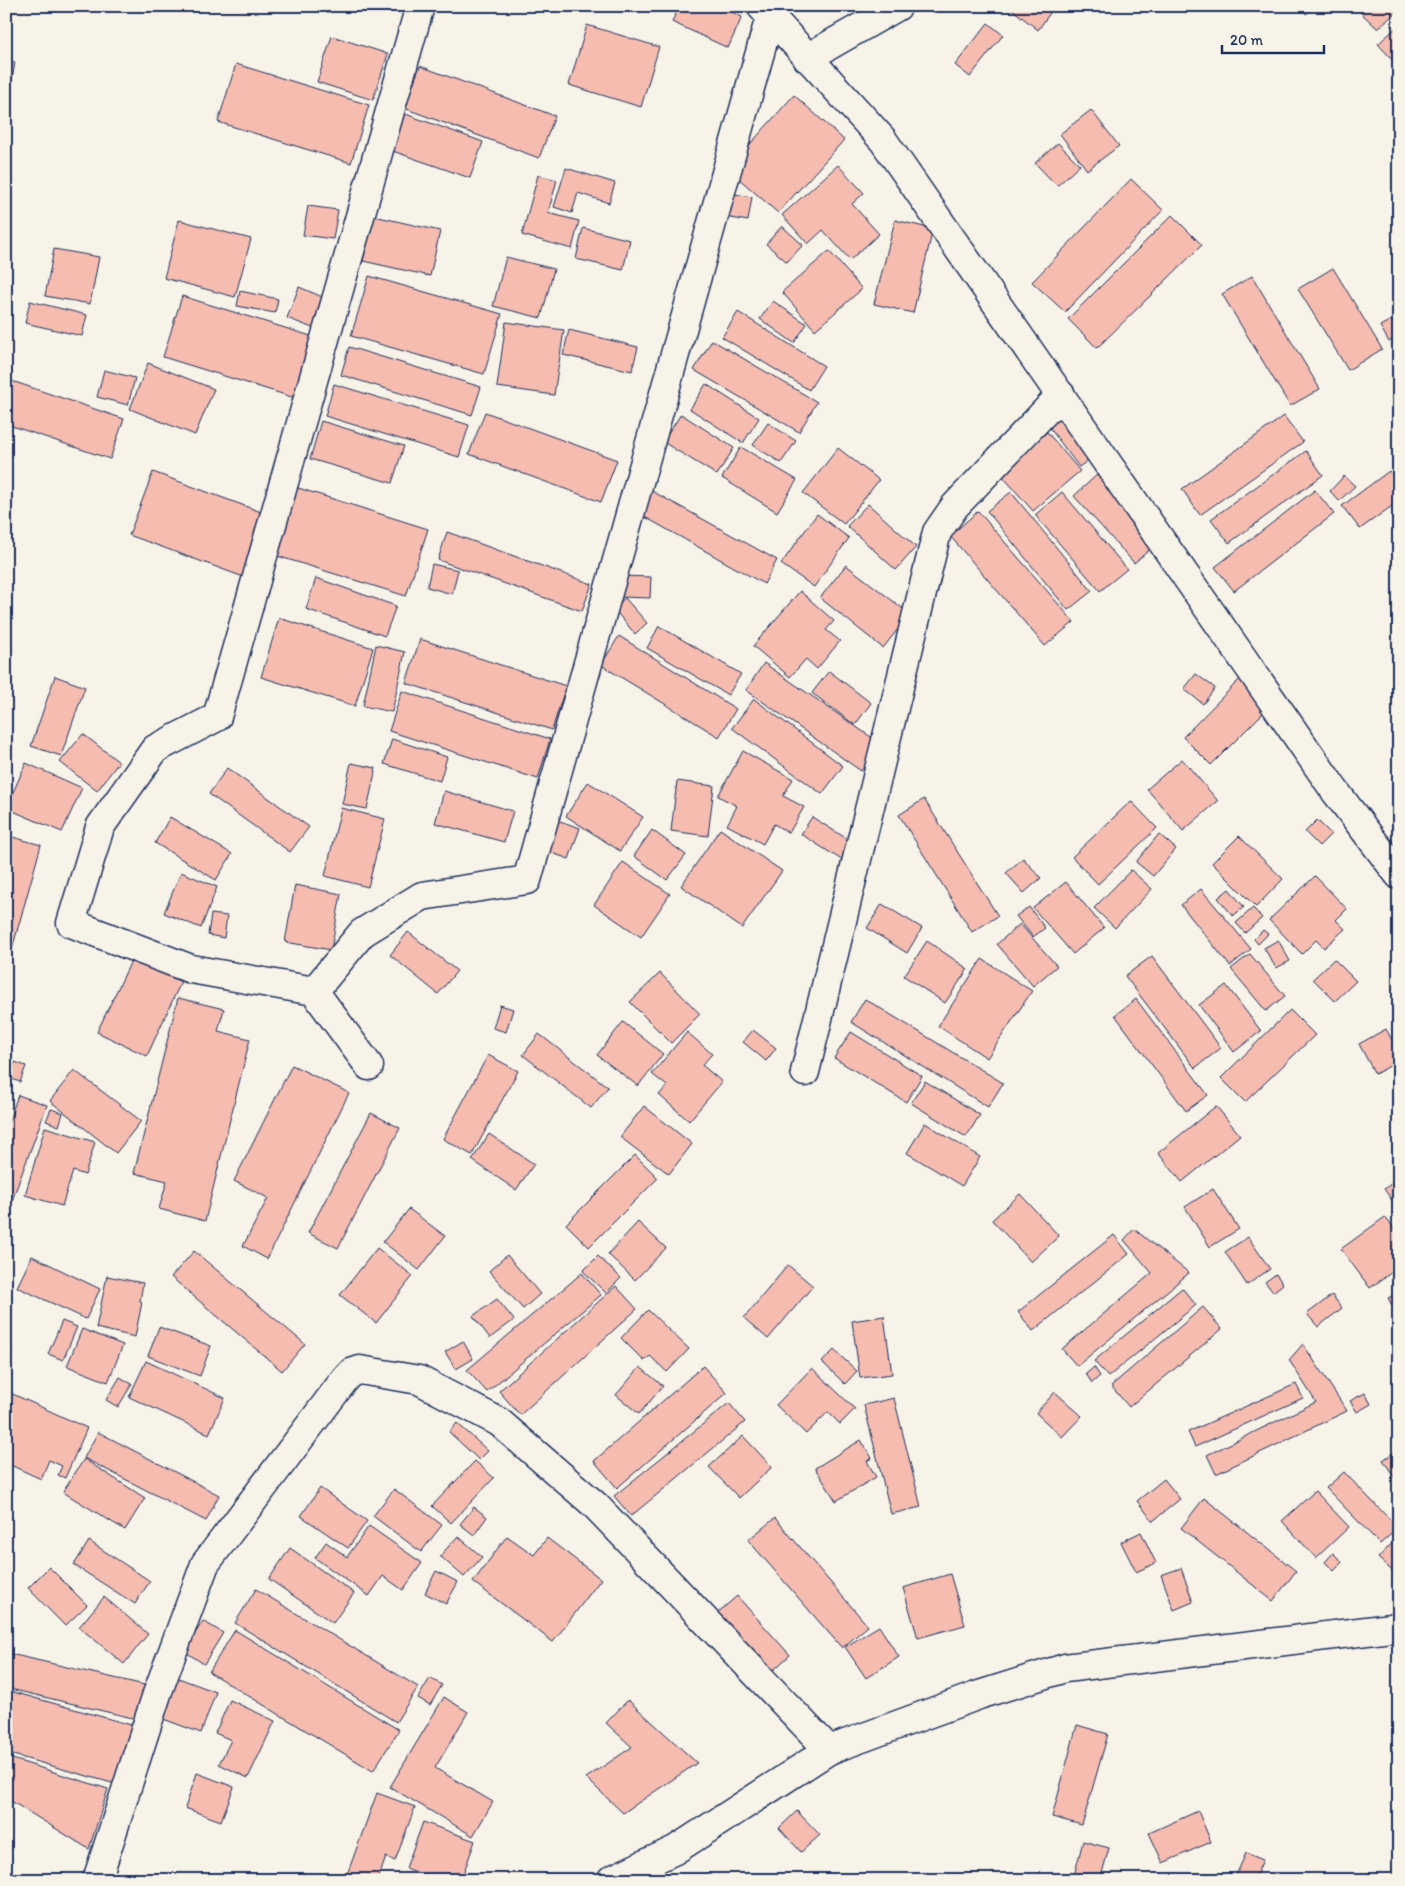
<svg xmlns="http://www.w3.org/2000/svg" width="1405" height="1886" font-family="Itim,sans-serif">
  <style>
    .building { fill: #f6bcb0; stroke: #1b2f5e }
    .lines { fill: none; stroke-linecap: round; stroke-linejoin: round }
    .minor-casing { stroke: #1b2f5e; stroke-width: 31 }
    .minor { stroke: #f7f3e8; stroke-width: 28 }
  </style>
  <rect width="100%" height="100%" fill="#f7f3e8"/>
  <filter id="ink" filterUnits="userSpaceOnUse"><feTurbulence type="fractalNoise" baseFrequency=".02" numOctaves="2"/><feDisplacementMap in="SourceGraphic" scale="10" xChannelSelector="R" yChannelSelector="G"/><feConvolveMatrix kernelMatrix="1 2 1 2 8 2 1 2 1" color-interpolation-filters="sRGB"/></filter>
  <g filter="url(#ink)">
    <g class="building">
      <path d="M679,6H719L742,17L728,48L672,22Z"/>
      <path d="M1008,6H1055L1038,30Z"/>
      <path d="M1301,6H1317L1306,14Z"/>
      <path d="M1366,6H1399V9L1378,29L1360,12Z"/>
      <path d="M988,23L1003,35L970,77L955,65Z"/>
      <path d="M587,25L659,47L641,107L569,85Z"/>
      <path d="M1399,25V67L1378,44Z"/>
      <path d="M332,36L388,54L373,100L317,82Z"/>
      <path d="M6,60L15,62L6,117Z"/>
      <path d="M236,64L369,105L351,163L218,122Z"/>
      <path d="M420,66L555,116L539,158L404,108Z"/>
      <path d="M794,95L844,140L778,213L728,169Z"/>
      <path d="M1091,110L1119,146L1087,170L1060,134Z"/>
      <path d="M397,111L483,142L470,178L384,148Z"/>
      <path d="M1058,143L1080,165L1057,186L1035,163Z"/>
      <path d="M838,165L864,193L852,204L879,234L850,260L823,230L808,244L782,215Z"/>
      <path d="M566,168L615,183L609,203L578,193L572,213L554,207Z"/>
      <path d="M538,175L557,180L548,213L579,221L572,249L522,235Z"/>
      <path d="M1131,179L1163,210L1065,312L1032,282Z"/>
      <path d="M729,193L752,197L748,221L725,217Z"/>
      <path d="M308,206L338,210L333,239L303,235Z"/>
      <path d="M1172,215L1202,245L1097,348L1068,319Z"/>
      <path d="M374,216L440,231L430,276L363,261Z"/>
      <path d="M179,220L251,239L235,297L164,278Z"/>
      <path d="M895,220L933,229L913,313L874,304Z"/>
      <path d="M782,226L803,245L787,262L766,244Z"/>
      <path d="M583,228L630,240L623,270L576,259Z"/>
      <path d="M54,249L99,257L90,304L45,296Z"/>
      <path d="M829,251L862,289L815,330L782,292Z"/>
      <path d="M506,257L554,269L541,318L493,306Z"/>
      <path d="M1333,268L1382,349L1348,370L1298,289Z"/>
      <path d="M369,276L502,314L484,374L351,336Z"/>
      <path d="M1252,276L1320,389L1290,406L1222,294Z"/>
      <path d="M299,287L332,301L320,331L287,318Z"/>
      <path d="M240,291L278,299L275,313L237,306Z"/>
      <path d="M182,296L314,337L295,398L163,357Z"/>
      <path d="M30,301L87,315L82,336L25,323Z"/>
      <path d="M773,301L807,324L794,343L760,319Z"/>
      <path d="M738,312L824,366L809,390L722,337Z"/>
      <path d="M1391,320L1399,333V336L1389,342L1380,326Z"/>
      <path d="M506,322L564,330L554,395L497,387Z"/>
      <path d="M569,330L638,347L632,371L563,355Z"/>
      <path d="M712,340L817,402L799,432L694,370Z"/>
      <path d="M349,347L481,387L472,415L341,375Z"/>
      <path d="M148,363L214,389L195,435L130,409Z"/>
      <path d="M104,370L135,378L128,405L97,397Z"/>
      <path d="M6,379L124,419L110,459L6,424Z"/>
      <path d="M334,384L469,425L459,457L325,416Z"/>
      <path d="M706,384L759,418L743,443L690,409Z"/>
      <path d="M485,412L617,460L601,502L469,454Z"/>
      <path d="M681,414L734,448L717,475L663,442Z"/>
      <path d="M1067,414L1097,454L1079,467L1049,427Z"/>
      <path d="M1284,416L1303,442L1200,515L1182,489Z"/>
      <path d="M321,421L404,446L392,483L310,459Z"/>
      <path d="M768,423L796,441L781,463L753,445Z"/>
      <path d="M1047,432L1080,471L1033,511L999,472Z"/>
      <path d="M741,447L797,480L777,512L722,478Z"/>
      <path d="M838,448L879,480L844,524L803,493Z"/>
      <path d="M1306,451L1323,475L1229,543L1211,519Z"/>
      <path d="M1389,471L1399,483V501L1360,529L1342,506Z"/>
      <path d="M153,472L272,516L249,579L129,535Z"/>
      <path d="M1100,472L1161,540L1134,563L1074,496Z"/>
      <path d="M1344,476L1355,486L1339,501L1330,491Z"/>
      <path d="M295,487L428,529L406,596L274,555Z"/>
      <path d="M650,490L777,560L764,584L636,512Z"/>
      <path d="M1315,490L1334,514L1234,591L1215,567Z"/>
      <path d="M1011,492L1092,591L1068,610L987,511Z"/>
      <path d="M1062,492L1127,569L1100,591L1035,515Z"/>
      <path d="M868,504L916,547L896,570L847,526Z"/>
      <path d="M978,511L1074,622L1045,646L950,536Z"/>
      <path d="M817,514L849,538L814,587L781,564Z"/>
      <path d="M1399,515V534L1392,518Z"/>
      <path d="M447,532L592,584L582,611L438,560Z"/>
      <path d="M432,564L458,570L452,594L427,587Z"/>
      <path d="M846,565L910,614L883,648L820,598Z"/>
      <path d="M622,576L651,577L650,598L621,597Z"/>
      <path d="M316,578L396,606L385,636L306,609Z"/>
      <path d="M800,591L834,621L826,630L840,641L817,669L806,659L790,677L753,646Z"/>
      <path d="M625,598L647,623L635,634L613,608Z"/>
      <path d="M279,618L373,648L355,706L261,677Z"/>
      <path d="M659,626L741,674L728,695L647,648Z"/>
      <path d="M619,636L736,709L719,737L601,665Z"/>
      <path d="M420,639L566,686L552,730L406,683Z"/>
      <path d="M376,645L405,652L392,712L363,706Z"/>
      <path d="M764,663L881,744L861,771L746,690Z"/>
      <path d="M829,671L871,703L855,725L812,693Z"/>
      <path d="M1196,674L1215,688L1203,704L1184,689Z"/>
      <path d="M55,676L85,687L61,756L31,746Z"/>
      <path d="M1241,678L1270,706L1211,765L1183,737Z"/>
      <path d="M402,691L550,739L538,779L389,731Z"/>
      <path d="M754,699L843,766L822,794L732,728Z"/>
      <path d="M83,734L119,762L97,791L60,762Z"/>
      <path d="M392,739L447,757L440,781L384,764Z"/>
      <path d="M743,751L793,779L783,796L804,807L789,833L774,824L763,844L727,825L737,806L718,796Z"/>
      <path d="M1182,759L1218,801L1183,831L1147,789Z"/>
      <path d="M26,763L82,788L62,832L6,808Z"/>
      <path d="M351,763L376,768L367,809L342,804Z"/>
      <path d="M227,768L309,827L290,852L209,794Z"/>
      <path d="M677,781L714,786L708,836L671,831Z"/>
      <path d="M588,782L643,817L620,851L566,816Z"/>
      <path d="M444,791L513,811L504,842L435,823Z"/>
      <path d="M924,799L998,916L972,932L899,815Z"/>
      <path d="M1131,801L1157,828L1098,884L1072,857Z"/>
      <path d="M341,808L385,819L368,887L325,876Z"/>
      <path d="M170,817L232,854L216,880L155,843Z"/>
      <path d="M812,817L860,847L848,864L801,834Z"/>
      <path d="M557,820L580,828L569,859L546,851Z"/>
      <path d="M1317,820L1331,834L1319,846L1305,832Z"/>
      <path d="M720,829L782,871L742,928L681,886Z"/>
      <path d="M652,830L686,855L667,880L634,856Z"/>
      <path d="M1159,834L1176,849L1153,876L1136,862Z"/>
      <path d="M9,836L41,845L9,960L6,959V847Z"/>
      <path d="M1239,836L1283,879L1256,907L1212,863Z"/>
      <path d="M1023,858L1041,878L1024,893L1006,873Z"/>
      <path d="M623,862L670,894L641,937L594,905Z"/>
      <path d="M1131,870L1152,889L1115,928L1094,908Z"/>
      <path d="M181,872L217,887L201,928L164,913Z"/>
      <path d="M1315,876L1347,909L1336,920L1345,929L1324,948L1316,940L1302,954L1269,920Z"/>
      <path d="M1066,882L1104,928L1073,954L1033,908Z"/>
      <path d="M295,885L341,894L331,950L285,942Z"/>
      <path d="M1201,889L1251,949L1230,966L1181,905Z"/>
      <path d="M1229,889L1244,907L1233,916L1218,898Z"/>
      <path d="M882,904L922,928L907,953L867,928Z"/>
      <path d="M1029,907L1045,928L1033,937L1016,916Z"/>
      <path d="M1253,908L1262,918L1245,933L1236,923Z"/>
      <path d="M211,914L227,916L224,938L208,935Z"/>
      <path d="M1020,924L1057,966L1033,986L997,944Z"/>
      <path d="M1263,930L1268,934L1258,944L1254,939Z"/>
      <path d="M408,932L457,971L438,994L390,955Z"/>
      <path d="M1278,940L1290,961L1276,968L1264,948Z"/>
      <path d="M927,941L968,969L945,1003L904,976Z"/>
      <path d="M1250,954L1285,996L1266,1011L1231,969Z"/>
      <path d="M1152,956L1221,1048L1195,1068L1125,976Z"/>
      <path d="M132,959L181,982L147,1056L97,1032Z"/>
      <path d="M982,959L1032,991L987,1058L938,1026Z"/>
      <path d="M1334,959L1356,981L1335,1001L1313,979Z"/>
      <path d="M660,973L700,1014L671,1043L630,1002Z"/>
      <path d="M1226,985L1261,1031L1234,1052L1199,1005Z"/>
      <path d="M178,998L224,1009L218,1031L250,1039L205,1221L159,1209L167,1181L134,1173Z"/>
      <path d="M865,999L1003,1083L988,1107L851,1022Z"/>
      <path d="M1136,999L1208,1095L1186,1111L1115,1015Z"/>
      <path d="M500,1005L513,1009L506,1032L493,1028Z"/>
      <path d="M1290,1010L1315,1035L1245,1102L1221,1078Z"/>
      <path d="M623,1022L663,1054L638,1086L597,1055Z"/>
      <path d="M1386,1029L1399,1053V1061L1375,1074L1359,1044Z"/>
      <path d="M753,1030L776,1048L766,1061L743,1042Z"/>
      <path d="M687,1032L712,1054L702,1065L722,1082L689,1121L659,1095L667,1086L652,1074Z"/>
      <path d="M851,1032L922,1076L906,1102L834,1058Z"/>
      <path d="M539,1034L608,1087L591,1108L523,1055Z"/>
      <path d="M488,1055L518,1071L472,1155L443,1139Z"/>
      <path d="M15,1062L26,1066L20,1082L9,1078Z"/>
      <path d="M292,1065L349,1093L267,1259L243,1246L268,1198L234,1181Z"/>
      <path d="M74,1070L141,1121L116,1153L50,1101Z"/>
      <path d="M925,1081L980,1115L966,1137L911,1103Z"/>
      <path d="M18,1095L47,1105L6,1217V1129Z"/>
      <path d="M644,1106L692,1144L669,1174L620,1137Z"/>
      <path d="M1216,1106L1240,1135L1182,1182L1158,1153Z"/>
      <path d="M51,1109L63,1113L59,1126L46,1121Z"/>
      <path d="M371,1113L400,1128L338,1248L308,1233Z"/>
      <path d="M925,1123L980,1157L962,1186L907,1153Z"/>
      <path d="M45,1127L95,1142L85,1175L73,1171L62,1206L25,1195Z"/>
      <path d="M489,1134L534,1164L516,1190L472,1160Z"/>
      <path d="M635,1155L658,1178L589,1247L566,1224Z"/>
      <path d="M1399,1178V1210L1384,1189Z"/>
      <path d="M1213,1189L1239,1229L1210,1247L1185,1207Z"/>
      <path d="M1020,1194L1059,1236L1031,1262L992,1220Z"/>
      <path d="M409,1209L445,1236L419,1270L383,1242Z"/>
      <path d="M1385,1217L1399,1235V1267L1370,1288L1341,1249Z"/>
      <path d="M638,1222L666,1248L635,1280L608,1254Z"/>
      <path d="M1134,1229L1189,1273L1077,1366L1062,1349L1152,1273L1124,1240Z"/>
      <path d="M1114,1235L1129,1254L1033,1331L1018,1312Z"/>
      <path d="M1248,1237L1270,1269L1247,1285L1225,1252Z"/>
      <path d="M377,1248L413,1276L376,1323L340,1295Z"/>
      <path d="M194,1251L305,1344L282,1371L171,1277Z"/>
      <path d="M507,1255L540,1294L523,1309L489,1271Z"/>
      <path d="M32,1256L100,1289L86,1319L17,1287Z"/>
      <path d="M598,1256L621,1278L606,1293L583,1271Z"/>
      <path d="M788,1265L813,1286L768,1339L744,1318Z"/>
      <path d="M582,1273L601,1295L487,1392L467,1370Z"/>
      <path d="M1276,1274L1283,1284L1273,1292L1265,1282Z"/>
      <path d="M107,1276L143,1283L140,1301L142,1302L135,1337L96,1328Z"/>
      <path d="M616,1286L637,1309L520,1415L499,1391Z"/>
      <path d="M1182,1288L1196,1305L1108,1377L1094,1361Z"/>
      <path d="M1399,1293V1319L1388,1298Z"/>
      <path d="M1332,1295L1342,1308L1318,1327L1307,1314Z"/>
      <path d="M497,1299L514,1320L490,1338L473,1316Z"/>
      <path d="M1203,1307L1222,1329L1129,1407L1111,1386Z"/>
      <path d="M648,1310L689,1349L667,1372L650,1356L644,1361L621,1338Z"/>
      <path d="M884,1316L892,1374L860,1378L852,1321Z"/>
      <path d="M62,1321L77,1327L63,1360L48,1354Z"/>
      <path d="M159,1327L211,1346L200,1376L148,1356Z"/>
      <path d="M82,1329L123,1345L108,1382L67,1366Z"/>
      <path d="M463,1341L473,1359L456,1369L445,1352Z"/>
      <path d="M6,1344L13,1348L6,1359Z"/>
      <path d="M1303,1344L1347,1411L1216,1474L1207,1455L1316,1402L1289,1360Z"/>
      <path d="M834,1350L857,1371L845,1384L822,1362Z"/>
      <path d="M146,1361L225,1398L209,1434L129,1397Z"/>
      <path d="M703,1366L727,1393L617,1488L594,1461Z"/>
      <path d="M640,1367L663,1386L639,1414L616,1395Z"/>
      <path d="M1094,1367L1100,1376L1092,1383L1086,1374Z"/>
      <path d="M812,1368L855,1409L840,1424L828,1412L806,1434L776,1405Z"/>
      <path d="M120,1377L132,1384L118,1407L106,1400Z"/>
      <path d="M1296,1384L1303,1398L1195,1447L1188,1432Z"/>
      <path d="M6,1391L87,1428L65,1478L58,1475L62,1466L49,1460L41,1479L6,1463Z"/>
      <path d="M1055,1392L1082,1416L1062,1437L1036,1413Z"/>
      <path d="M1365,1393L1371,1404L1357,1412L1350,1401Z"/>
      <path d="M894,1398L921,1507L891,1514L864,1405Z"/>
      <path d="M729,1403L745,1422L631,1516L614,1496Z"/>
      <path d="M457,1423L488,1451L479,1460L449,1432Z"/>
      <path d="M98,1432L219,1495L206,1521L84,1458Z"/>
      <path d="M743,1436L772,1467L739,1498L709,1467Z"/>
      <path d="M861,1440L872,1458L867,1461L876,1477L836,1501L815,1468Z"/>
      <path d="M1399,1449V1484L1383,1460Z"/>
      <path d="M84,1459L145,1498L125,1530L63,1492Z"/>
      <path d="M475,1461L494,1478L451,1523L432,1506Z"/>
      <path d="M1344,1472L1398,1528L1380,1544L1326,1488Z"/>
      <path d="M1164,1479L1180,1499L1153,1521L1137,1501Z"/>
      <path d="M320,1488L367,1521L348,1548L301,1516Z"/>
      <path d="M394,1489L442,1525L421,1552L373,1516Z"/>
      <path d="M1315,1491L1349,1527L1316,1558L1282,1521Z"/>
      <path d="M1204,1498L1296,1571L1273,1601L1181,1528Z"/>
      <path d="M474,1507L487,1517L474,1535L460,1524Z"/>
      <path d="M775,1518L868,1626L842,1648L748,1540Z"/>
      <path d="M369,1526L422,1563L403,1590L383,1576L369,1596L315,1558L326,1542L347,1557Z"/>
      <path d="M1141,1532L1156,1563L1136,1572L1121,1542Z"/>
      <path d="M458,1536L482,1557L464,1577L440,1556Z"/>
      <path d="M507,1536L534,1555L547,1538L601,1579L553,1642L473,1582Z"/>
      <path d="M1399,1536V1577L1378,1558Z"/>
      <path d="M89,1541L150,1581L135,1604L74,1565Z"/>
      <path d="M290,1548L354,1593L333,1623L269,1579Z"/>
      <path d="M1333,1553L1342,1562L1334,1571L1325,1562Z"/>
      <path d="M49,1567L87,1605L65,1626L28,1588Z"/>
      <path d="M1181,1568L1193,1602L1174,1610L1161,1575Z"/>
      <path d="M436,1571L458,1582L446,1604L425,1593Z"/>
      <path d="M950,1574L965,1625L918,1638L903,1588Z"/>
      <path d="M256,1589L418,1687L396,1722L235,1623Z"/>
      <path d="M737,1596L790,1655L767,1676L714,1616Z"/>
      <path d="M104,1597L148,1634L124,1664L79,1627Z"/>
      <path d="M203,1621L223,1633L204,1664L184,1651Z"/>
      <path d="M879,1626L899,1657L866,1678L845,1647Z"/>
      <path d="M235,1630L399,1730L373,1771L209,1672Z"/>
      <path d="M6,1653L149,1686L141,1720L6,1688Z"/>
      <path d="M173,1676L216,1692L201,1733L158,1717Z"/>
      <path d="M430,1678L442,1685L430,1705L418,1698Z"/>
      <path d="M6,1690L142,1728L126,1787L6,1753Z"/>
      <path d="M444,1697L468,1712L435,1768L493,1802L473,1836L390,1787Z"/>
      <path d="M230,1700L275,1721L248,1778L219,1764L231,1740L215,1733Z"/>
      <path d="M628,1700L697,1763L623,1813L586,1778L632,1747L606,1723Z"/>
      <path d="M1077,1725L1108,1734L1082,1825L1052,1817Z"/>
      <path d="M6,1757L108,1789L89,1849L6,1798Z"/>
      <path d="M197,1773L234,1787L221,1821L185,1808Z"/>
      <path d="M377,1793L415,1807L395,1861L386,1857L378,1880H345Z"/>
      <path d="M797,1811L820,1835L801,1852L779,1828Z"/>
      <path d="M1198,1811L1211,1842L1163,1863L1149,1833Z"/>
      <path d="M423,1822L475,1841L461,1880H437L406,1868Z"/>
      <path d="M1083,1841L1109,1848L1100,1880H1073Z"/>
      <path d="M1246,1853L1263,1860L1254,1880H1234Z"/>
      <path d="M917,1875L940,1879V1880H916Z"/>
    </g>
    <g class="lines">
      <g class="minor-casing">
        <g id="minor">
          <path d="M761,6L883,140L1335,791L1399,875"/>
          <path d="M807,58L898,6"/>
          <path d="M314,991L362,933L422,896L527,880L770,17"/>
          <path d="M369,1066L314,991L191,969L71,923L100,827L155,749L217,717L420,6"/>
          <path d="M805,1072L937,532L955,506L1061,395"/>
          <path d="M97,1880L157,1694L205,1564L342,1383L351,1373L360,1370L419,1380L499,1422L595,1505L829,1750"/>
          <path d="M611,1880L675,1850L829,1750L979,1695L1065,1668L1399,1627"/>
        </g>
      </g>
      <use href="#minor" class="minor"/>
    </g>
  </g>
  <rect width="1405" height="1886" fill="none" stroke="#f7f3e8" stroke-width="25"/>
  <rect x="12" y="12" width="1380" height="1861" fill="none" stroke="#1b2f5e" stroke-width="2" filter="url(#ink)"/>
  <path d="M1222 45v8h102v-8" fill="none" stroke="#1b2f5e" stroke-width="2.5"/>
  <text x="1230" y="45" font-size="15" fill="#1b2f5e" stroke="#f7f3e8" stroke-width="4" paint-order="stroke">20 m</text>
</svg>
